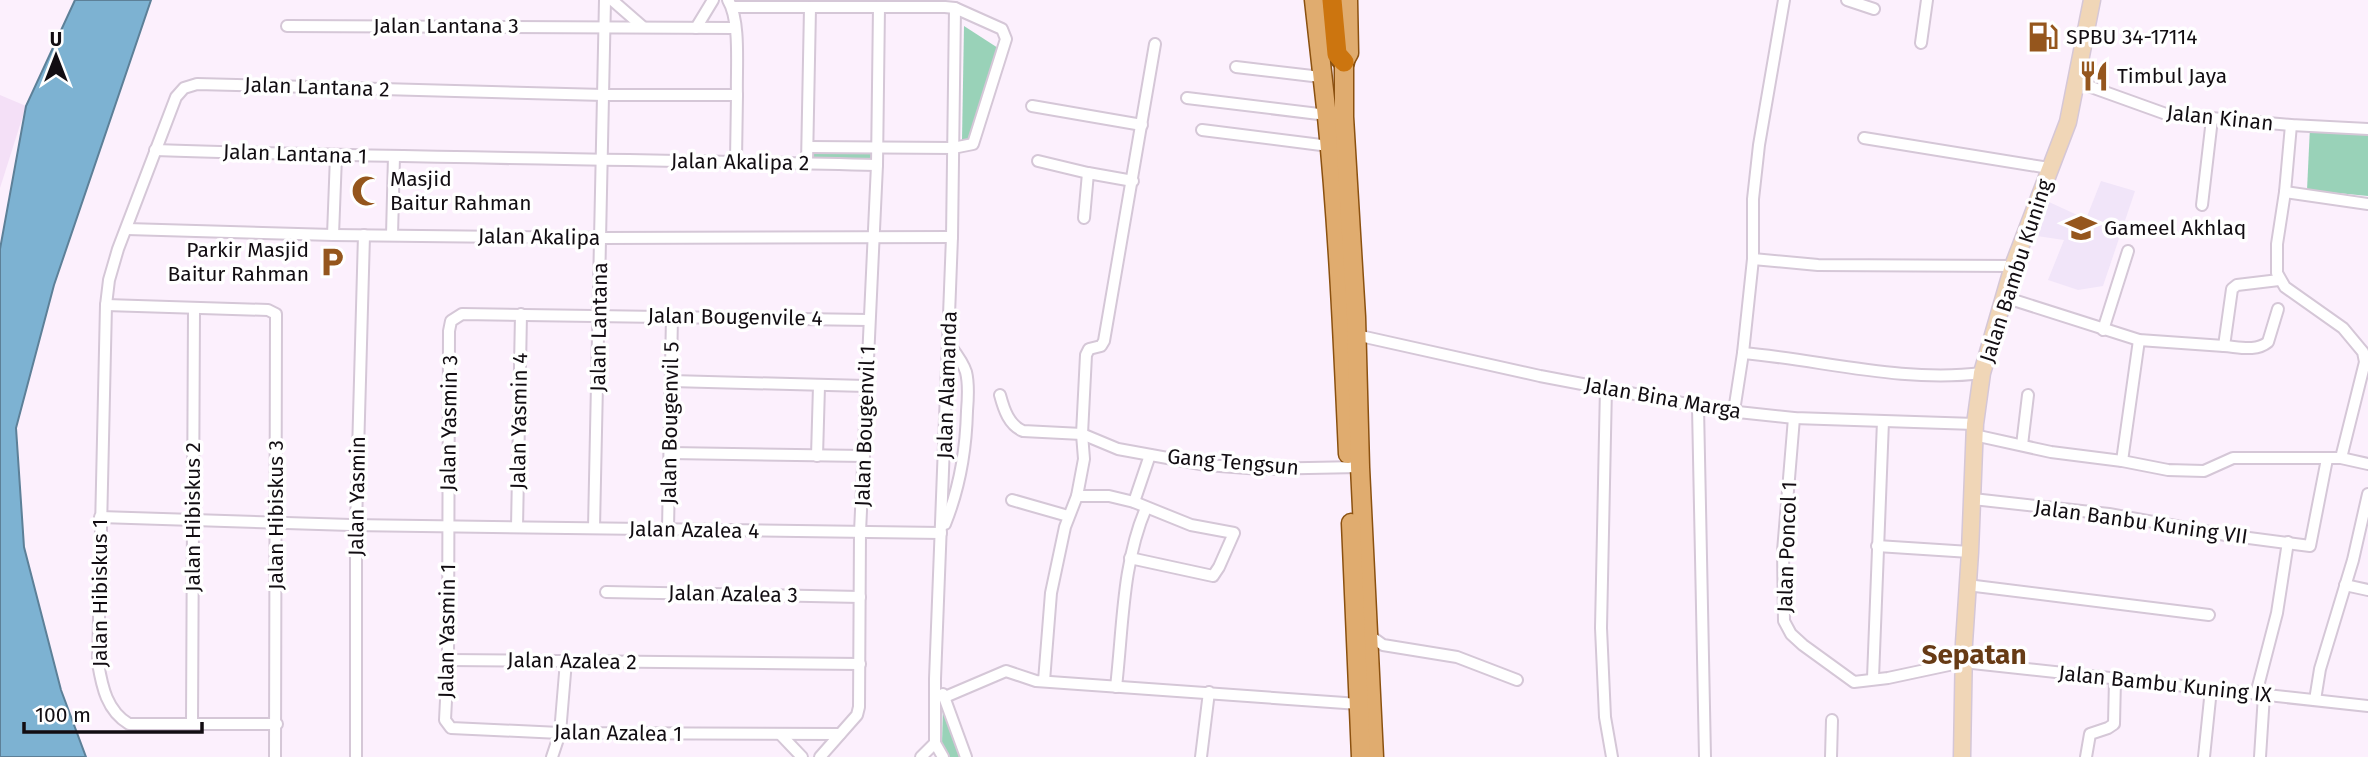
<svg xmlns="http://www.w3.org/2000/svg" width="2368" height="757" font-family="'Fira Sans',sans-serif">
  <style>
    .built { fill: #f4e0f7 }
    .education { fill: #f1e5f9 }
    .green { fill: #99d2b8 }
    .water { fill: #7db2d2; stroke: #5d8098; stroke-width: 2 }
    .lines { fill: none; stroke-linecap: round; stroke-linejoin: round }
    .street-casing { stroke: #d5c7d7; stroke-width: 14 }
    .secondary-casing { stroke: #d5c7d7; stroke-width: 19 }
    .primary-casing { stroke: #8b5110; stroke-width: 21 }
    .highway-casing { stroke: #8b5110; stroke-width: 23 }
    .street { stroke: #fff; stroke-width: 10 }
    .secondary { stroke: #f0d6b7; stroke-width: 16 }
    .primary { stroke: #e0ac6f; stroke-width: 18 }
    .highway { stroke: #cc750f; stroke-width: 19 }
    .labels { text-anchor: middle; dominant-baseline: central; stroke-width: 7; stroke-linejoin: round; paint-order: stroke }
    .street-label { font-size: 21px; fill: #120d12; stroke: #fff }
    .poi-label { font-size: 21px; fill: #120d12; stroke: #fff; text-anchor: start }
    .district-label { font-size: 28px; font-weight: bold; fill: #673b15; stroke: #fff }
  </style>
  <rect width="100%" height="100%" fill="#fcf0fd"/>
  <path class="built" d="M0,95L26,106L0,188Z"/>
  <path class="education" d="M2101,181L2135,191L2103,286L2078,290L2048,280L2064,240L2037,236L2049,202L2086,219Z"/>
  <g class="green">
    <path d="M964,26L998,48L975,142L965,143L962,140Z"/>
    <path d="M2310,127L2368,130V196L2307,190Z"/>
    <path d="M814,152L875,153V159H814Z"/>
    <path d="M943,704L962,757H947L942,744Z"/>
  </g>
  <path class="water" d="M75,0H151L54,285L16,428L24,547L61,690L86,757H0V249L26,106Z"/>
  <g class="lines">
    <g class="street-casing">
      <g id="street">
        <path d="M612,0L643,27"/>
        <path d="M1847,0L1874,9"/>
        <path d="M732,7H945L955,8L1002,29L1006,39L973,144L953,148L808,147"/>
        <path d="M287,26L735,28"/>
        <path d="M696,28L713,0"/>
        <path d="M1921,43L1927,0"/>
        <path d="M1236,67L1321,77"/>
        <path d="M2077,82L2166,114L2291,125L2368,129"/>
        <path d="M1187,98L1327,115"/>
        <path d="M1032,106L1142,125"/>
        <path d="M2291,125L2285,192L2277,244V273L2285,287L2343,328L2363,352L2365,362L2341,458"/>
        <path d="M1202,130L1329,146"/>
        <path d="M1864,138L2049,168"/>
        <path d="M155,150C396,158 636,159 877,165"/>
        <path d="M736,160L737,95"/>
        <path d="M1038,161L1088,173"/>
        <path d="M807,163L810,8"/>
        <path d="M2285,192L2368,204"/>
        <path d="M2202,205L2212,119"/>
        <path d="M1084,218L1088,173L1133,181"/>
        <path d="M127,229L333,235L601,238L952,237"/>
        <path d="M333,235L336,156"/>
        <path d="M392,235L394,156"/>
        <path d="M1753,259L1818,265L2013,266"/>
        <path d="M2004,297L2139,340L2224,346L2232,289L2237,285L2279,280"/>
        <path d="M106,305L268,310L276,314L275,757"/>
        <path d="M2103,330L2128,251"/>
        <path d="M1356,335L1540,376L1719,410L1794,418L1975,424"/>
        <path d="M2224,346C2239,347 2256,352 2268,342L2278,309"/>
        <path d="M1743,353C1822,360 1903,383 1982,373"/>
        <path d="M671,381L866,386"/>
        <path d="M1606,387L1601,628L1605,717L1612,757"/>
        <path d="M1000,395C1004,410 1009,425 1023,431L1082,434L1118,449L1206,465L1261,469L1360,467"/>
        <path d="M1698,407L1705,757"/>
        <path d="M1734,411L1743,353L1753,259V199L1759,145L1784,0"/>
        <path d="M1794,418L1783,551L1784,621L1791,634L1803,645L1854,682L1888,678L1963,662L2368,706"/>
        <path d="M1974,435L2051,452L2122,461L2168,470L2204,471L2233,458H2341L2368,464"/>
        <path d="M2022,445L2028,395"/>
        <path d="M670,453L864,456"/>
        <path d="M817,456L819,386"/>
        <path d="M2122,461L2139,340"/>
        <path d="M1077,496H1109L1134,502L1191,525L1234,533L1219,567L1213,576L1130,558"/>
        <path d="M1973,499L2109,514L2226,535L2310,546L2327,459"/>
        <path d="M1012,500L1068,516"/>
        <path d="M1134,502L1150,455"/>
        <path d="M100,517L351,525L941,533"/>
        <path d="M945,524C960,487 966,451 967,411C968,399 969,384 966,372C963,362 955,352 949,344"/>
        <path d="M517,527L521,314"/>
        <path d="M594,528L605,0"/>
        <path d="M668,529L672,316"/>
        <path d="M1877,546L1970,552"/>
        <path d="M1967,585L2209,615"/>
        <path d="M2345,585L2368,590"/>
        <path d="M606,592L860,597"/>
        <path d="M1369,635L1383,645L1457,657L1517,680"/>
        <path d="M448,660L860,664"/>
        <path d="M1873,678L1883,421"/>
        <path d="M1044,681L1051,593L1065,527L1077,496L1084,459L1082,434L1086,355L1089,349L1101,346L1104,341L1155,44"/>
        <path d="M1116,687C1123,627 1122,564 1146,508"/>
        <path d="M943,694L966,757"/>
        <path d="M2256,694L2277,613L2288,542"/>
        <path d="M945,697L1006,671L1036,681L1359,704"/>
        <path d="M2315,700L2320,669L2353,560L2368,494"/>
        <path d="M192,724L194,309"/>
        <path d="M277,724H129C107,711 102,687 98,663L106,305L109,280L118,249L176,97L184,88L197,84L604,95H737C736,70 741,21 728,0"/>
        <path d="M840,734L560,733L451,728L445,720L448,660L449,331L451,321L462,314L869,320"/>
        <path d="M781,735L802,757"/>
        <path d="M356,757V525L364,235"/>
        <path d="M552,757L560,733L566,661"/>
        <path d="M820,757L857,715L859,707L860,532L877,165L879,7"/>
        <path d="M921,757L935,743"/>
        <path d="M943,757L935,743V679L952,237L955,8"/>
        <path d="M1201,757L1209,692"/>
        <path d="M1831,757L1832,720"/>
        <path d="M2086,757L2090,734L2108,728L2114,724L2115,679"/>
        <path d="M2204,757L2211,689"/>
        <path d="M2260,757L2264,695"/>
      </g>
    </g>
    <g class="secondary-casing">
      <path id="secondary" d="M1962,757L1964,643L1970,552L1975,424L1982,373L2013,266L2068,122L2092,0"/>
    </g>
    <g class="primary-casing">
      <g id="primary">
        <path d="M1314,0C1318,39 1323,78 1327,117C1338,229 1343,341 1348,454"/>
        <path d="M1348,0L1349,53L1344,62V117L1356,317L1360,467L1374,757"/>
        <path d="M1351,523L1361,757"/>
      </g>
    </g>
    <g class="highway-casing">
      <path id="highway" d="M1332,0L1337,54L1344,62"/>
    </g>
    <use href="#street" class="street"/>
    <use href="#secondary" class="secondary"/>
    <use href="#primary" class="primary"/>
    <use href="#highway" class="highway"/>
  </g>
  <defs>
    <g id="fuel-bare" transform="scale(2.415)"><path d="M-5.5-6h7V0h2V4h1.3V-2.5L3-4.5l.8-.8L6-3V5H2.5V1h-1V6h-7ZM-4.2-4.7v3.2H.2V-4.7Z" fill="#95561d" stroke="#fff" stroke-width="2.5" paint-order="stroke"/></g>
    <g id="restaurant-bare" transform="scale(2.415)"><path d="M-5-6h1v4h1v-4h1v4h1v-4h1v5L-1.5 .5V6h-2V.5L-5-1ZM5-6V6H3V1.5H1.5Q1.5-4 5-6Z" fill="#95561d" stroke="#fff" stroke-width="2.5" paint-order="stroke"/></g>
    <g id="mosque-bare" transform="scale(2.415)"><path d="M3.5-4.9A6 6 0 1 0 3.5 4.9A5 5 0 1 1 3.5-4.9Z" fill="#95561d" stroke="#fff" stroke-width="2.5" paint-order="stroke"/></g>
    <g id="school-bare" transform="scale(2.415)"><path d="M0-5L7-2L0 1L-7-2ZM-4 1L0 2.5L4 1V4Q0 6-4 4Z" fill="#95561d" stroke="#fff" stroke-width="2.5" paint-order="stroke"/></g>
    <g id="parking-bare" transform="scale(2.415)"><path d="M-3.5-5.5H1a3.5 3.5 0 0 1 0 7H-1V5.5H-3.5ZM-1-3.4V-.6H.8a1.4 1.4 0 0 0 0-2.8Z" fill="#95561d" stroke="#fff" stroke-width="2.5" paint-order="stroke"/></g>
  </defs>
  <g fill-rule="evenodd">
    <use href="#fuel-bare" x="2043" y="37"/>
    <use href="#restaurant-bare" x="2094" y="76"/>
    <use href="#mosque-bare" x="367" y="191"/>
    <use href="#school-bare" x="2081" y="228"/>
    <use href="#parking-bare" x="332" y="262"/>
  </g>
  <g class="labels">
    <g class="street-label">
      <text x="446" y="26">Jalan Lantana 3</text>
      <text transform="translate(317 87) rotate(2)">Jalan Lantana 2</text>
      <text transform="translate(2220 118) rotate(6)">Jalan Kinan</text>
      <text transform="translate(295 154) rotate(2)">Jalan Lantana 1</text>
      <text transform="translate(740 162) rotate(1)">Jalan Akalipa 2</text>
      <text transform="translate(539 237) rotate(1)">Jalan Akalipa</text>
      <text transform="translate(2016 271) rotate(-72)">Jalan Bambu Kuning</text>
      <text transform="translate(735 317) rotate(1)">Jalan Bougenvile 4</text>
      <text transform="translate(599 327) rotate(-89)">Jalan Lantana</text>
      <text transform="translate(947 385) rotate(-88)">Jalan Alamanda</text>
      <text transform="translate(1663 398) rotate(10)">Jalan Bina Marga</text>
      <text transform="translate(519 421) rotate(-89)">Jalan Yasmin 4</text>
      <text transform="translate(449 423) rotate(-89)">Jalan Yasmin 3</text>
      <text transform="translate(670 423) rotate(-89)">Jalan Bougenvil 5</text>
      <text transform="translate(865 426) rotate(-88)">Jalan Bougenvil 1</text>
      <text transform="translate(1233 462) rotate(5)">Gang Tengsun</text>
      <text transform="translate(357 496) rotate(-89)">Jalan Yasmin</text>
      <text transform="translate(276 515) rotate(-90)">Jalan Hibiskus 3</text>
      <text transform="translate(193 517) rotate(-90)">Jalan Hibiskus 2</text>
      <text transform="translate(2141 522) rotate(8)">Jalan Banbu Kuning VII</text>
      <text transform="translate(694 530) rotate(1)">Jalan Azalea 4</text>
      <text transform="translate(1787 547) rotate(-88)">Jalan Poncol 1</text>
      <text transform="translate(100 593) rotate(-90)">Jalan Hibiskus 1</text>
      <text transform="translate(733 594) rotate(1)">Jalan Azalea 3</text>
      <text transform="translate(447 631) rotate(-89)">Jalan Yasmin 1</text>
      <text transform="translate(572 661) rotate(1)">Jalan Azalea 2</text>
      <text transform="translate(2165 684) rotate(6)">Jalan Bambu Kuning IX</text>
      <text transform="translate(618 733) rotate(1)">Jalan Azalea 1</text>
    </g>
    <g class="poi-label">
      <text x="2066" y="37">SPBU 34-17114</text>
      <text x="2117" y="76">Timbul Jaya</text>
      <text x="390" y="179">Masjid<tspan x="390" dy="24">Baitur Rahman</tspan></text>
      <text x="2104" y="228">Gameel Akhlaq</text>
      <text x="309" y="250" text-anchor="end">Parkir Masjid<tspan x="309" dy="24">Baitur Rahman</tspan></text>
    </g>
    <g class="district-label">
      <text x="1974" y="654">Sepatan</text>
    </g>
  </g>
  <g transform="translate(56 56)" stroke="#ffffff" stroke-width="5" paint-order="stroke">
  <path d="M0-5L12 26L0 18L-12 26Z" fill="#120d12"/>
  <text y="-10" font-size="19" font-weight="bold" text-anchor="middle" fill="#120d12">U</text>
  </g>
  <path d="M24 722v10h178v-10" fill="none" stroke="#120d12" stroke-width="3.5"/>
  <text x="35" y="722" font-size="21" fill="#120d12" stroke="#ffffff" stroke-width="5" paint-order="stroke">100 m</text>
</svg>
